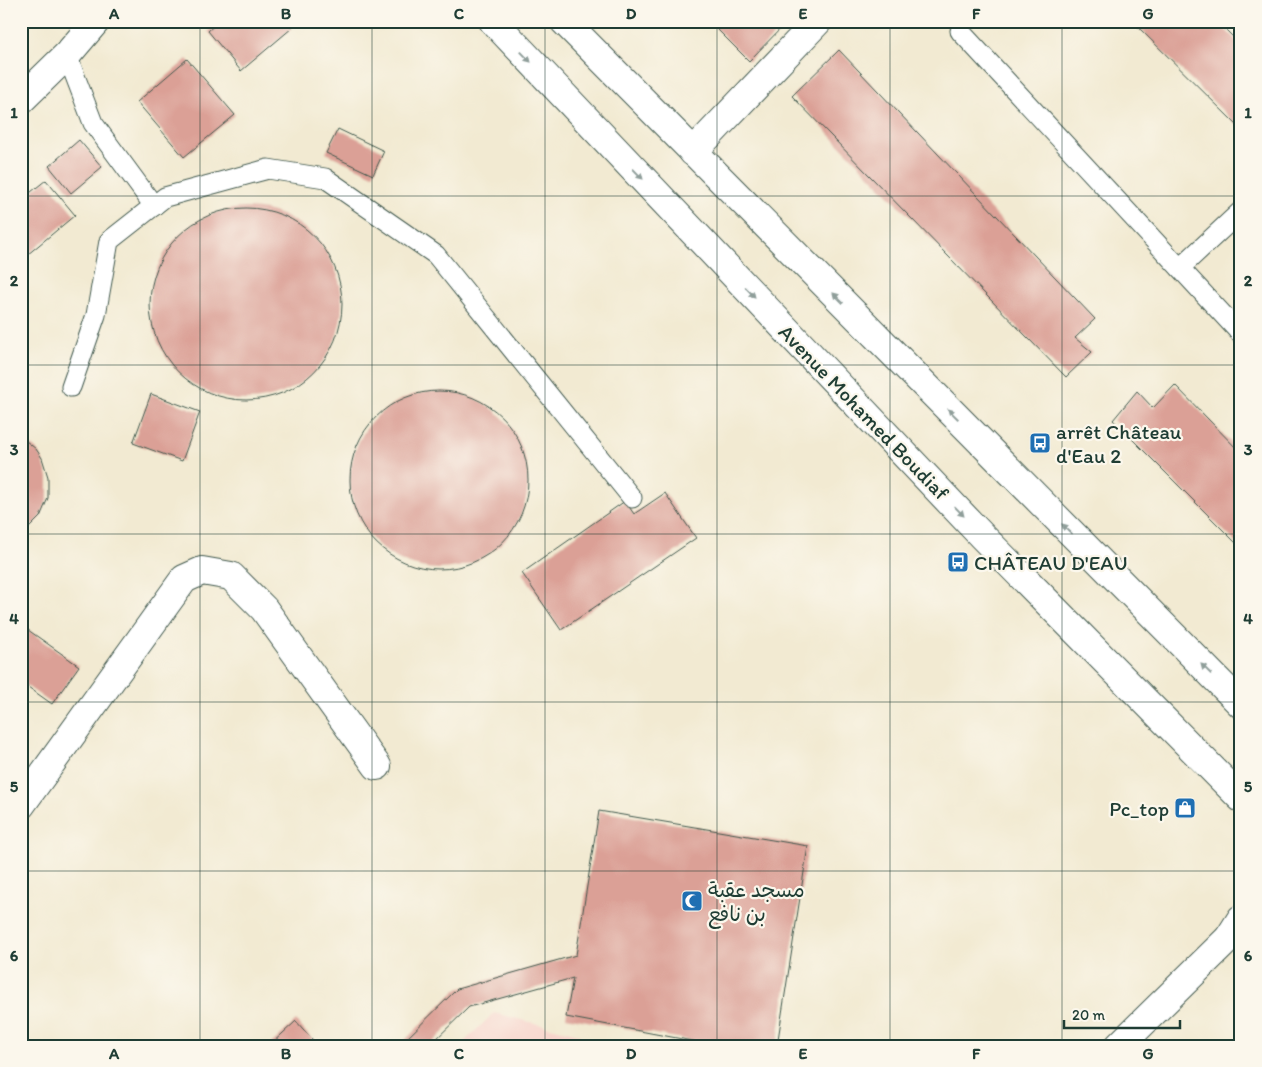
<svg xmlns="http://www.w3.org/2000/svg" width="1262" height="1067" font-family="Itim,'Playpen Sans Arabic',sans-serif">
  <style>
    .built { fill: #f7d1c9 }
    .building { fill: #dba096 }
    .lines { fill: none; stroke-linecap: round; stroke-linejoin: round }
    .service-casing { stroke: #3f574c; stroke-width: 21 }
    .minor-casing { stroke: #3f574c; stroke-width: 30 }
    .tertiary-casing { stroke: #3f574c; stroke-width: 30 }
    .secondary-casing { stroke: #3f574c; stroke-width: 30 }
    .primary-casing { stroke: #3f574c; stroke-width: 30 }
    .service { stroke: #fff; stroke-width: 19 }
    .minor { stroke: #fff; stroke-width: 28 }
    .tertiary { stroke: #fff; stroke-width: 28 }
    .secondary { stroke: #fff; stroke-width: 28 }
    .primary { stroke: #fff; stroke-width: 28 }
    .oneway { fill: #8f9e9a }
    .grid { fill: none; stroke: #1f3d34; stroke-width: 1; stroke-opacity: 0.55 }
    .labels { text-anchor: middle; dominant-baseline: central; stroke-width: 4.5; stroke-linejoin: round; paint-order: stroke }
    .street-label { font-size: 21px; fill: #1f3d34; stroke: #fbf7ec }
    .poi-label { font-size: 21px; fill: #1f3d34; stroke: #fbf7ec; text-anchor: start }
    .neatline { fill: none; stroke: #1f3d34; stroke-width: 2 }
    .grid-label { font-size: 16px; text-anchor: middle; font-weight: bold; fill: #1f3d34 }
  </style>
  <rect width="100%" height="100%" fill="#fbf7ec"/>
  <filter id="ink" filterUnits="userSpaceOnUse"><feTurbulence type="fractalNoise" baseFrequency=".02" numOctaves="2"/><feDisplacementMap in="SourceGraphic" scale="10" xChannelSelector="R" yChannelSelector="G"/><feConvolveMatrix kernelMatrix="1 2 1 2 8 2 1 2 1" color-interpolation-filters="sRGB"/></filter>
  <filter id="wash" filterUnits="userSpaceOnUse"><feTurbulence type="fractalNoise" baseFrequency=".0096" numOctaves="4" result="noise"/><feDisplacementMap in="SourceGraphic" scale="20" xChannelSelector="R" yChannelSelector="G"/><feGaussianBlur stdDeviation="1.12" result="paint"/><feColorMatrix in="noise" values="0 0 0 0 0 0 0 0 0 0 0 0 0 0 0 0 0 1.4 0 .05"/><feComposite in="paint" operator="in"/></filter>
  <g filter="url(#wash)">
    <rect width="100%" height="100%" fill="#f2ead2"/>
    <path class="built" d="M494,1013L578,1034L589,1046H460Z"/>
    <g id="blocks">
      <g class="building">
        <path d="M219,21H287L292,28L241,71L208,31Z"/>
        <path d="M709,21H788L749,61Z"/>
        <path d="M1132,21H1217L1241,45V129Z"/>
        <path d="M839,50L1095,319L1075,338L1092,352L1066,377L792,96Z"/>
        <path d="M187,59L235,115L184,157L137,102Z"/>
        <path d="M338,129L384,151L373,175L326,153Z"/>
        <path d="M79,140L102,167L71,193L49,166Z"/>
        <path d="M46,180L75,215L21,260V200Z"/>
        <circle cx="246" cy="304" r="96"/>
        <path d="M1175,385L1241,453V548L1113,420L1137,391L1153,408Z"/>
        <circle cx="439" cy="480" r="89"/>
        <path d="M151,394L200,412L182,461L133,443Z"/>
        <path d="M21,437L36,449L42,458L48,477V498L40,517L21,536Z"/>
        <path d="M665,493L696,538L561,630L522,573L625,501L634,514Z"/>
        <path d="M21,625L79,666L52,704L21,682Z"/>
        <path d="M599,811L808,846L777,1046H719L566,1017L573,978L469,1007L429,1046H399L457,989L576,955Z"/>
        <path d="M296,1021L318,1046H269Z"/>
      </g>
    </g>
  </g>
  <g filter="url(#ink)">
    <use href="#blocks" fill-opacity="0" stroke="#3f574c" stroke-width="1"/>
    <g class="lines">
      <g class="service-casing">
        <g id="service">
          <path d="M960,31L1241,334"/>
          <path d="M67,55L93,123L154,206"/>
          <path d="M1180,268L1241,211"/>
          <path d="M71,387L96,315L109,241L165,197L268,169L325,178L436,255L632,498"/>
        </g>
      </g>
      <g class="minor-casing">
        <g id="minor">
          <path d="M693,152L818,21"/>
          <path d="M21,805L184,579L202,571L231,576L264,609L377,766"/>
        </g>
      </g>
      <g class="tertiary-casing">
        <path id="tertiary" d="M1229,938L1241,919"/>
      </g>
      <g class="secondary-casing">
        <g id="secondary">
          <path d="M493,21L983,537L1241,798"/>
          <path d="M564,21L1241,704"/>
          <path d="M1119,1046L1229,938"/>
        </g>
      </g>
      <g class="primary-casing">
        <path id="primary" d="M21,100L67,55L96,21"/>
      </g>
      <use href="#service" class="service"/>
      <use href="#minor" class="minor"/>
      <use href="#tertiary" class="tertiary"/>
      <use href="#secondary" class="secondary"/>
      <use href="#primary" class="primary"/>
    </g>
    <defs><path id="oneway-solid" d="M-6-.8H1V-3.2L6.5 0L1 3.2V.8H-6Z" transform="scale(1.25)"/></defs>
    <g class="oneway">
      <use href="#oneway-solid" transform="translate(526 57) rotate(46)"/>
      <use href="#oneway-solid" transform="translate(638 174) rotate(46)"/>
      <use href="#oneway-solid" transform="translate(750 292) rotate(46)"/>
      <use href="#oneway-solid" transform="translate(838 298) rotate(-135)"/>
      <use href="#oneway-solid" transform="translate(953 414) rotate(-135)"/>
      <use href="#oneway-solid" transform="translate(959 511) rotate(46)"/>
      <use href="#oneway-solid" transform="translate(1067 529) rotate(-135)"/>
      <use href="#oneway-solid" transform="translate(1206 669) rotate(-135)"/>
    </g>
  </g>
  <path class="grid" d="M200,21V1046M372,21V1046M545,21V1046M717,21V1046M890,21V1046M1062,21V1046M21,196H1241M21,365H1241M21,534H1241M21,702H1241M21,871H1241"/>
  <defs>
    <g id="bus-square" transform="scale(1.125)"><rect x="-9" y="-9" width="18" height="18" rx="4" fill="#1f6fb2" stroke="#fbf7ec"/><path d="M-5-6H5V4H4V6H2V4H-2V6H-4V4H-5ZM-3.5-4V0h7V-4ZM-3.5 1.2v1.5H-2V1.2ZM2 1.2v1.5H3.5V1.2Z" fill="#fff"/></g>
    <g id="shop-square" transform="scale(1.125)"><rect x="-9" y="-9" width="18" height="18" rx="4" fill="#1f6fb2" stroke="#fbf7ec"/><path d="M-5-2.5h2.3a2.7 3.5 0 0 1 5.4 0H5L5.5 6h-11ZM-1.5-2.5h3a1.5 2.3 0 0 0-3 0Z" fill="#fff"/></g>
    <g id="mosque-square" transform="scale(1.125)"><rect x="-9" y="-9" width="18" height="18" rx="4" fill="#1f6fb2" stroke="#fbf7ec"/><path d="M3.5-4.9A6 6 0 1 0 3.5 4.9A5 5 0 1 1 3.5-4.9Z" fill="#fff"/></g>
  </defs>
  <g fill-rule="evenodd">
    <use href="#bus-square" x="1040" y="443"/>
    <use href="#bus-square" x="958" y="562"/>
    <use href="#shop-square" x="1185" y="808"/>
    <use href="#mosque-square" x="692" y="901"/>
  </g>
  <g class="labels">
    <g class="street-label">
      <text transform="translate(864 412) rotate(46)">Avenue Mohamed Boudiaf</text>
    </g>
    <g class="poi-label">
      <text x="1056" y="431">arrêt Château<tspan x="1056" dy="24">d'Eau 2</tspan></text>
      <text x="974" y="562">CHÂTEAU D'EAU</text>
      <text x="1169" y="808" text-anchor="end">Pc_top</text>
      <text x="708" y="889">مسجد عقبة<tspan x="708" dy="24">بن نافع</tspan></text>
    </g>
  </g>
  <rect width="1262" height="1067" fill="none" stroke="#fbf7ec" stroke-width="55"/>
  <path d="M1064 1020v8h116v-8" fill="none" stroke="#1f3d34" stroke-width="2.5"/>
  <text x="1072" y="1020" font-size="15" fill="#1f3d34" stroke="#fbf7ec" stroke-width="4" paint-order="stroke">20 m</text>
  <rect x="28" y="28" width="1206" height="1012" class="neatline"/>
  <g class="grid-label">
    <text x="114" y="19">A</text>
    <text x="286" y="19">B</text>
    <text x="459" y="19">C</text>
    <text x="631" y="19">D</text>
    <text x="803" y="19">E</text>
    <text x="976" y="19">F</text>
    <text x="1148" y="19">G</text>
    <text x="14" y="118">1</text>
    <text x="1248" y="118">1</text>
    <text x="14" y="286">2</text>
    <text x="1248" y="286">2</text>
    <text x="14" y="455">3</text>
    <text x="1248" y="455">3</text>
    <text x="14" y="624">4</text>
    <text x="1248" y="624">4</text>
    <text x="14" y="792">5</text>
    <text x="1248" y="792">5</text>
    <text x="14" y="961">6</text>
    <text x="1248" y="961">6</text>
    <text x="114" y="1059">A</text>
    <text x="286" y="1059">B</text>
    <text x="459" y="1059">C</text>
    <text x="631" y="1059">D</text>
    <text x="803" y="1059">E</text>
    <text x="976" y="1059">F</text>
    <text x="1148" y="1059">G</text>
  </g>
</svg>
